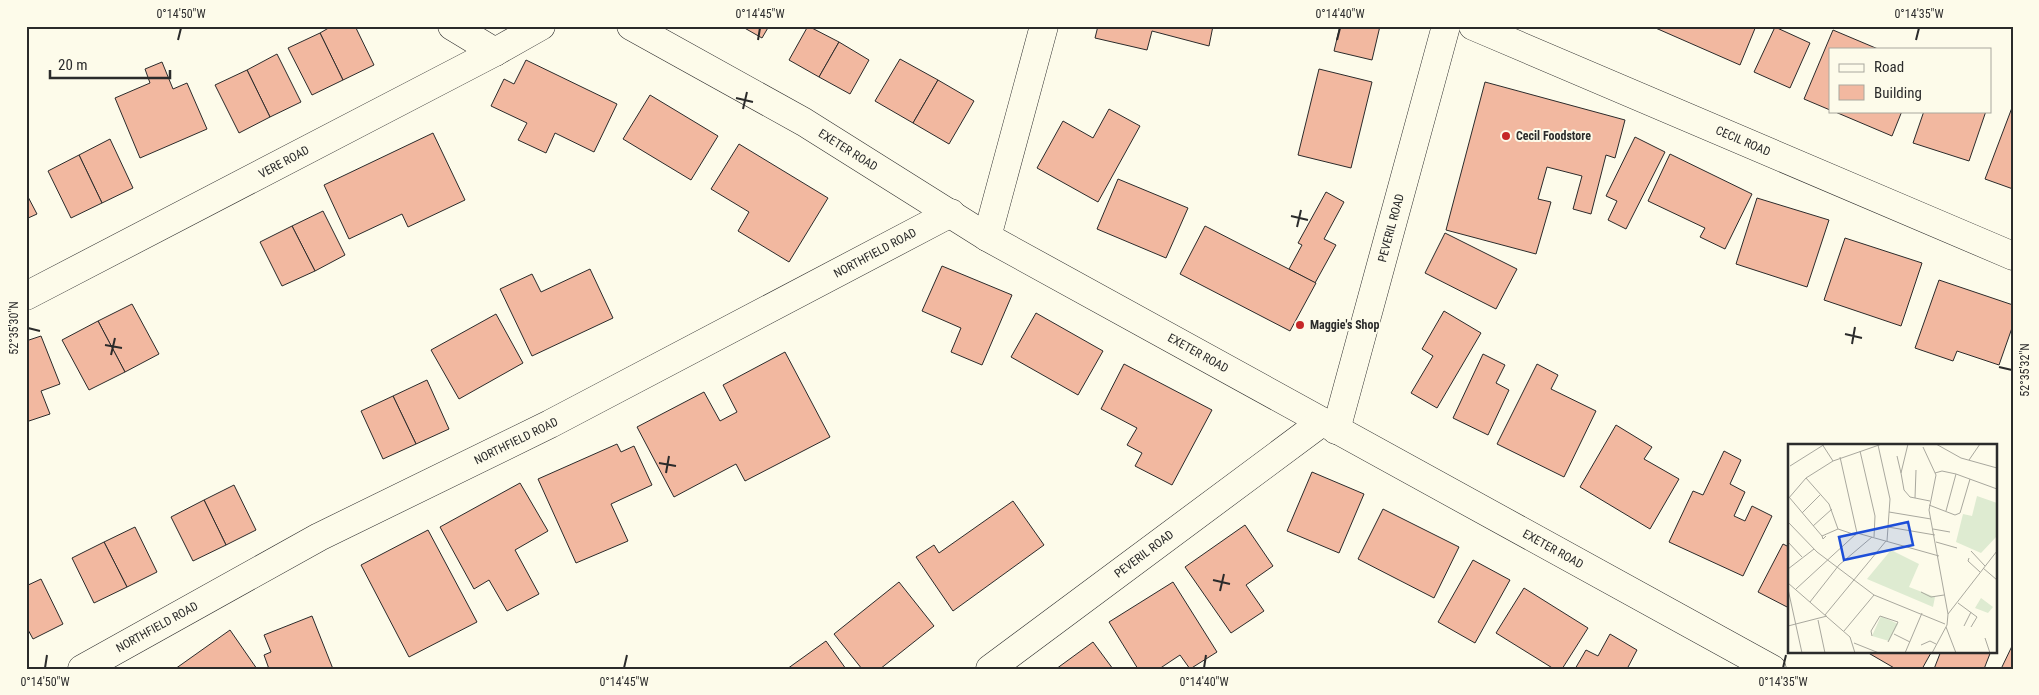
<svg xmlns="http://www.w3.org/2000/svg" width="2039" height="695" font-family="'Roboto Condensed',sans-serif">
  <style>
    .building { fill: #f2b8a0; stroke: #2b2b2b }
    .lines { fill: none; stroke-linecap: round; stroke-linejoin: round }
    .street-casing { stroke: #2b2b2b; stroke-width: 29 }
    .street { stroke: #fdfbea; stroke-width: 28 }
    .ticks { fill: none; stroke: #2b2b2b; stroke-width: 2 }
    .poi-dot { fill: #c62828; stroke: #fdfbea; stroke-width: 2 }
    .labels { text-anchor: middle; dominant-baseline: central; stroke-width: 4; stroke-linejoin: round; paint-order: stroke }
    .poi-label { font-size: 12px; font-weight: bold; fill: #2b2b2b; stroke: #fdfbea; text-anchor: start }
    .street-label { font-size: 12px; fill: #2b2b2b; stroke: #fdfbea }
    .inset-road { fill: none; stroke: #a9a89e; stroke-width: 1 }
    .view { fill: #1d4ed8; fill-opacity: 0.15; stroke: #1d4ed8; stroke-width: 2.5 }
    .inset-edge { fill: none; stroke: #2b2b2b; stroke-width: 2.5 }
    .neatline { fill: none; stroke: #2b2b2b; stroke-width: 2 }
    .ticks-label { font-size: 12px; text-anchor: middle; fill: #2b2b2b }
  </style>
  <rect width="100%" height="100%" fill="#fdfbea"/>
  <g class="building">
    <path d="M332,26H355L374,65L343,80L320,33Z"/>
    <path d="M741,26H769L762,38Z"/>
    <path d="M808,26L839,42L819,77L789,60Z"/>
    <path d="M1098,26H1213L1209,46L1152,31L1147,50L1095,38Z"/>
    <path d="M1340,26H1380L1372,60L1334,51Z"/>
    <path d="M1651,26H1756L1740,65Z"/>
    <path d="M1775,27L1810,43L1790,88L1754,72Z"/>
    <path d="M1833,30L1878,49H1830V110L1804,99Z"/>
    <path d="M320,33L343,80L312,95L288,48Z"/>
    <path d="M839,42L869,60L850,94L819,77Z"/>
    <path d="M277,54L301,102L270,117L247,70Z"/>
    <path d="M900,59L938,80L913,123L875,101Z"/>
    <path d="M526,60L617,104L594,152L555,133L546,153L518,140L527,123L491,106L504,79L514,84Z"/>
    <path d="M162,62L173,89L187,83L207,129L140,158L115,98L150,83L145,69Z"/>
    <path d="M1319,69L1372,82L1351,168L1298,155Z"/>
    <path d="M247,70L270,117L239,133L215,85Z"/>
    <path d="M938,80L974,101L949,144L913,123Z"/>
    <path d="M1485,82L1625,120L1615,158L1606,155L1591,214L1573,209L1582,176L1547,167L1538,199L1551,202L1536,254L1446,230Z"/>
    <path d="M650,95L718,136L691,180L623,139Z"/>
    <path d="M2013,105V189L1985,179Z"/>
    <path d="M1109,109L1140,126L1098,202L1037,168L1063,121L1093,138Z"/>
    <path d="M1833,111H1902L1892,136Z"/>
    <path d="M1924,111H1986L1969,161L1913,143Z"/>
    <path d="M433,133L465,200L408,227L402,214L349,239L324,185Z"/>
    <path d="M1635,137L1665,152L1626,229L1608,220L1617,201L1606,196Z"/>
    <path d="M110,139L133,188L102,203L79,155Z"/>
    <path d="M739,144L828,198L789,262L738,231L749,212L711,189Z"/>
    <path d="M1670,154L1752,194L1725,249L1700,237L1705,228L1648,201Z"/>
    <path d="M79,155L102,203L71,218L48,171Z"/>
    <path d="M1118,179L1188,208L1166,258L1097,229Z"/>
    <path d="M1326,192L1344,202L1324,239L1336,245L1315,283L1289,269L1302,245L1298,243Z"/>
    <path d="M26,193L37,214L26,219Z"/>
    <path d="M1757,198L1829,220L1807,287L1736,264Z"/>
    <path d="M323,211L345,255L315,271L292,226Z"/>
    <path d="M292,226L315,271L282,286L260,242Z"/>
    <path d="M1205,226L1316,283L1290,331L1180,274Z"/>
    <path d="M1445,233L1517,269L1496,309L1425,273Z"/>
    <path d="M1845,238L1922,263L1901,326L1824,300Z"/>
    <path d="M942,266L1012,295L982,365L951,352L961,328L922,311Z"/>
    <path d="M590,269L613,318L532,356L500,289L532,274L541,292Z"/>
    <path d="M1939,280L2013,305V325L1999,365L1957,351L1953,361L1915,348Z"/>
    <path d="M132,304L159,354L125,372L98,321Z"/>
    <path d="M1444,311L1481,333L1437,408L1411,393L1433,356L1422,349Z"/>
    <path d="M1036,313L1103,351L1078,395L1011,357Z"/>
    <path d="M496,314L523,363L459,399L431,350Z"/>
    <path d="M98,321L125,372L89,390L62,340Z"/>
    <path d="M41,336L60,384L41,391L50,414L26,422V341Z"/>
    <path d="M785,352L830,437L745,481L736,464L674,497L637,427L704,392L720,421L737,412L723,385Z"/>
    <path d="M1483,354L1505,365L1496,383L1509,390L1488,435L1453,418Z"/>
    <path d="M1124,364L1212,410L1172,485L1135,466L1142,453L1127,445L1137,428L1101,409Z"/>
    <path d="M1537,364L1558,375L1551,389L1596,411L1564,477L1497,444Z"/>
    <path d="M427,380L449,429L416,444L393,396Z"/>
    <path d="M393,396L416,444L383,459L361,411Z"/>
    <path d="M1616,425L1652,447L1644,459L1679,479L1650,529L1580,487Z"/>
    <path d="M617,444L621,452L634,446L652,485L611,504L628,541L576,563L538,479Z"/>
    <path d="M1724,451L1741,460L1730,484L1745,492L1734,516L1745,521L1752,506L1772,516L1743,576L1669,542L1693,491L1703,495Z"/>
    <path d="M1312,472L1364,494L1339,553L1287,531Z"/>
    <path d="M520,483L548,531L515,550L539,594L507,611L489,580L474,589L440,527Z"/>
    <path d="M234,485L256,530L226,545L204,500Z"/>
    <path d="M204,500L226,545L193,561L171,517Z"/>
    <path d="M1013,501L1044,545L953,611L916,557L934,545L939,553Z"/>
    <path d="M1383,509L1459,547L1434,598L1358,559Z"/>
    <path d="M1245,525L1273,566L1246,585L1264,611L1231,633L1185,567Z"/>
    <path d="M135,527L157,572L127,587L104,542Z"/>
    <path d="M428,530L477,622L409,657L361,565Z"/>
    <path d="M104,542L127,587L94,603L72,558Z"/>
    <path d="M1783,544L1789,547V608L1758,592Z"/>
    <path d="M1473,560L1510,580L1475,643L1438,622Z"/>
    <path d="M41,579L63,624L33,639L26,626V586Z"/>
    <path d="M899,582L934,626L880,669H862L834,634Z"/>
    <path d="M1173,582L1217,652L1190,669L1180,655L1159,669H1138L1109,622Z"/>
    <path d="M1524,588L1588,628L1562,669H1554L1496,633Z"/>
    <path d="M312,616L333,669H269L264,655L271,652L264,635Z"/>
    <path d="M230,630L257,669H175Z"/>
    <path d="M1610,634L1637,650L1627,669H1575L1586,650L1598,656Z"/>
    <path d="M826,641L846,669H787Z"/>
    <path d="M1093,642L1113,669H1056Z"/>
    <path d="M2013,644V669H2001Z"/>
    <path d="M1865,651H1932L1922,669H1896Z"/>
    <path d="M1941,651H1991L1984,669H1934Z"/>
  </g>
  <g class="lines">
    <g class="street-casing">
      <g id="street">
        <path d="M452,26L495,52"/>
        <path d="M631,26L804,122L987,237L1772,669"/>
        <path d="M1473,26L2013,256"/>
        <path d="M987,237L1044,26"/>
        <path d="M26,296L495,52L541,26"/>
        <path d="M1336,430L1446,26"/>
        <path d="M82,669L319,537L550,424L951,213"/>
        <path d="M990,669L1322,422"/>
      </g>
    </g>
    <use href="#street" class="street"/>
  </g>
  <path class="ticks" d="M178,40L181,28M758,40L760,28M1337,40L1340,28M1916,40L1919,28M736,98L753,102M743,109L747,92M1291,216L1308,220M1297,227L1301,210M28,328L40,331M1845,334L1862,338M1852,344L1855,327M105,345L122,348M111,355L115,338M1999,367L2012,370M659,463L676,466M666,473L669,456M1213,580L1230,584M1220,591L1224,574M45,668L47,655M624,668L627,655M1204,668L1206,655M1783,668L1786,655"/>
  <g class="poi-dot">
    <circle cx="1506" cy="136" r="5"/>
    <circle cx="1300" cy="325" r="5"/>
  </g>
  <g class="labels">
    <g class="poi-label">
      <text x="1516" y="136">Cecil Foodstore</text>
      <text x="1310" y="325">Maggie's Shop</text>
    </g>
    <g class="street-label">
      <text transform="translate(1743 141) rotate(23)">CECIL ROAD</text>
      <text transform="translate(848 150) rotate(32)">EXETER ROAD</text>
      <text transform="translate(284 162) rotate(-28)">VERE ROAD</text>
      <text transform="translate(1391 228) rotate(-75)">PEVERIL ROAD</text>
      <text transform="translate(875 253) rotate(-28)">NORTHFIELD ROAD</text>
      <text transform="translate(1198 353) rotate(29)">EXETER ROAD</text>
      <text transform="translate(516 441) rotate(-26)">NORTHFIELD ROAD</text>
      <text transform="translate(1553 549) rotate(29)">EXETER ROAD</text>
      <text transform="translate(1144 554) rotate(-37)">PEVERIL ROAD</text>
      <text transform="translate(157 627) rotate(-29)">NORTHFIELD ROAD</text>
    </g>
  </g>
  <g transform="translate(1788 444)">
    <rect width="209" height="209" fill="#fdfbea"/>
    <path d="M189,52L209,59V92L193,109L168,98L175,70L184,72ZM103,106L131,120L121,143L147,153L145,163L79,135ZM193,154L205,163L200,169L187,164ZM93,172L110,180L101,197L84,192Z" fill="#deebd1"/>
    <path class="inset-road" d="M34,0L45,17M120,0L113,29L116,46L122,53L142,57M148,0L173,14L209,24M90,1L102,55L99,97M135,3L148,31L141,66L160,170L159,181L144,209M72,7L87,72L86,93M109,12L113,29M181,16L192,0M2,22L37,0M147,29L154,27L168,30L209,45M18,34L41,60L50,85M1,53L34,92M127,54L128,26M0,55L18,34L45,17L94,0M141,61L167,71L172,69L182,35M158,67L168,30M101,68L143,75M14,69L32,51M0,78L29,108L86,151L157,180M25,82L44,65M100,83L147,91M145,85L162,88M69,89L151,112M38,92L35,95L34,92L50,85L68,91M0,98L14,113M148,98L169,104M183,107L197,122M181,114L180,117L192,128M195,124L209,136M0,125L26,105M0,139L62,193L67,209M0,145L14,209M8,145L69,89L52,13M133,148L143,153L156,151M22,158L51,121L84,93M170,159L189,173L183,183M160,170L209,107M37,171L98,97M30,176L37,209M0,182L39,172M176,182L183,168M158,183L168,209M56,187L86,151M106,190L122,198M84,192L83,187L92,172L110,178L100,198M197,194L202,209M66,199L91,209M133,201L142,197L148,200M117,209L134,169"/>
    <path class="view" d="M120,78L125,101L56,116L51,93Z"/>
    <rect width="209" height="209" class="inset-edge"/>
  </g>
  <rect width="2039" height="695" fill="none" stroke="#fdfbea" stroke-width="55"/>
  <rect x="1829" y="48" width="162" height="65" fill="#fdfbea" stroke="#a9a89e"/>
  <rect x="1839" y="64" width="25" height="8" fill="#fdfbea" stroke="#a9a89e"/>
  <text x="1874" y="72" font-size="15" fill="#2b2b2b">Road</text>
  <rect x="1839" y="85" width="25" height="15" fill="#f2b8a0" stroke="#a9a89e"/>
  <text x="1874" y="98" font-size="15" fill="#2b2b2b">Building</text>
  <path d="M50 70v8h120v-8" fill="none" stroke="#2b2b2b" stroke-width="2.5"/>
  <text x="58" y="70" font-size="15" fill="#2b2b2b" stroke="#fdfbea" stroke-width="4" paint-order="stroke">20 m</text>
  <rect x="28" y="28" width="1984" height="640" class="neatline"/>
  <g class="ticks-label">
    <text x="181" y="18">0°14'50"W</text>
    <text x="760" y="18">0°14'45"W</text>
    <text x="1340" y="18">0°14'40"W</text>
    <text x="1919" y="18">0°14'35"W</text>
    <text transform="translate(14 328) rotate(-90)" y="4">52°35'30"N</text>
    <text transform="translate(2025 370) rotate(-90)" y="4">52°35'32"N</text>
    <text x="45" y="686">0°14'50"W</text>
    <text x="624" y="686">0°14'45"W</text>
    <text x="1204" y="686">0°14'40"W</text>
    <text x="1783" y="686">0°14'35"W</text>
  </g>
</svg>
